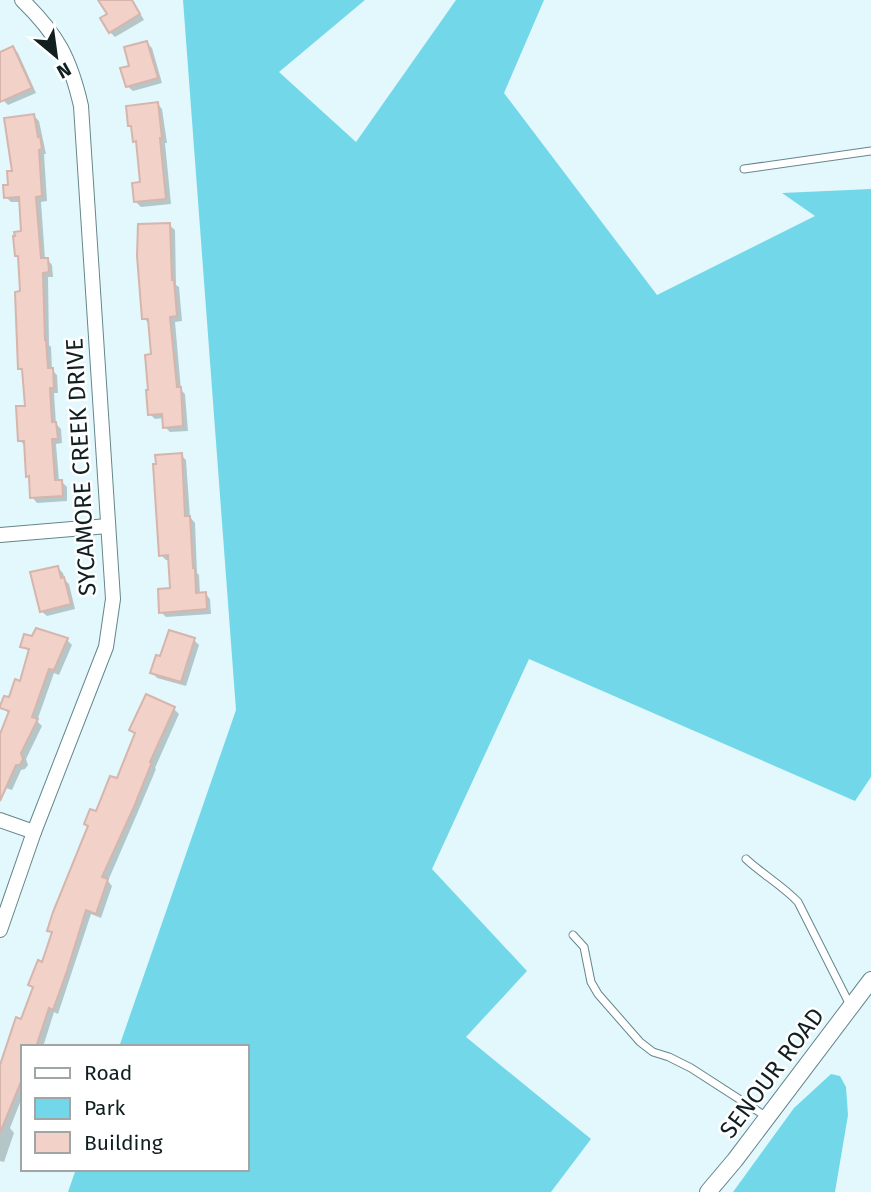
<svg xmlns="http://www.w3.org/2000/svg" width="871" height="1192" font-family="'Fira Sans',sans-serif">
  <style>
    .green { fill: #72d8e9 }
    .shadow { fill: #0003 }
    .building { fill: #f2d1c8; stroke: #d5b5ac; stroke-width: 2 }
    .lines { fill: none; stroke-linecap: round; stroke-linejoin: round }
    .service-casing { stroke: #64868c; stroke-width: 9 }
    .minor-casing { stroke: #64868c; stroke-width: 16 }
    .tertiary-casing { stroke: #64868c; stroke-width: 18 }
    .service { stroke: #fff; stroke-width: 7 }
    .minor { stroke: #fff; stroke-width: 14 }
    .tertiary { stroke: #fff; stroke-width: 16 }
    .labels { text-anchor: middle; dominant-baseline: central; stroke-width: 5; stroke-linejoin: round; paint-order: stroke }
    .street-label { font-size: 24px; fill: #111f21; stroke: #fff }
  </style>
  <rect width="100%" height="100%" fill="#e3f8fc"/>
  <g class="green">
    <path d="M183,0H365L279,72L356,142L456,0H544L504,93L657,295L815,216L782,193L871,189V777L855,801L529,659L432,869L527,971L466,1037L591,1139L551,1192H68L76,1169H247V1047H119L236,710Z"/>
    <path d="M831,1074L840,1076L846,1087L848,1115L835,1192H733L794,1108Z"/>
  </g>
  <g class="shadow">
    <path d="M100,0H132L144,20L115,37L110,32L109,14Z"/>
    <path d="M146,42L152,48L162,83L133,91L127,86L131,67Z"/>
    <path d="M13,48L18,53L36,93L8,105L3,100L0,94V54Z"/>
    <path d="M157,103L162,109L167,143H165L171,204L141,207L136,202L142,184L138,143L135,141L134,129L130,125Z"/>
    <path d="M33,115L39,121L46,154H44L47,201L41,202L45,259H47L52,265L53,277H48L49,345L51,347L52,370L57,375L58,393H54L56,424L61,429L62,443L56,444L59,481H61L67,487V501L37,503L32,497L31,479L27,476L26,446L20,441L26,407L24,373L20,368L22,293L20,259L16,256L23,233L21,202H11L6,197Z"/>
    <path d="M169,225L175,230L176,285L179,287L182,321L175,322L181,390L185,394L188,431L170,432L165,427L164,418L155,419L150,414L153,356L149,324L144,318Z"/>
    <path d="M181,455L186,460L190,517L195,523L197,573L199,575L200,594L205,593L210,599L211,614L166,617L161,612L172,590L170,560H166L161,555Z"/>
    <path d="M58,568L63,573L65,580L69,584L75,609L47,616L41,611Z"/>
    <path d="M37,630L67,640L72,645L59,675L54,673L37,721L42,726L26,759L28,765L25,769L21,770L12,790L0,786V739L10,714L1,707L10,700L22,684L30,652L22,646L33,638Z"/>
    <path d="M194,640L199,645L186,686L157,678L152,672L162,658Z"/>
    <path d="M147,696L174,709L179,714L155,768L156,769L137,814L108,881L112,886L101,918L91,914L58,1014L54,1012L43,1047H23V1095L10,1128L14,1133L4,1162L0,1161V1068L22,1021L34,989L30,985L43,964L53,934L49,930L97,814L118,781L136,735L131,730Z"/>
  </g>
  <g class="building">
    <path d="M98,0H132L140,14L109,33L100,18L107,14Z"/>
    <path d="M147,41L158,78L126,87L120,68L129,66L124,47Z"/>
    <path d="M13,46L32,88L0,102V52Z"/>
    <path d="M158,102L162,138H160L166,199L134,202L132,183L140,182L136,141L133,142L131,126H128L126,106Z"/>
    <path d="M34,114L38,137L40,136L42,149L39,150L42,196L36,197L41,258H48L49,272L43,273L45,340H46L48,368H53L54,388H50L52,422H56L58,439H52L55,480H62L63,496L30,498L29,476L26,477L24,441H18L16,406H25L22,369H18L15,292L20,291L18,256H15L13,236H15L14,232L21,231L19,197L4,198L3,185H8L7,171H12L4,118Z"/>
    <path d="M170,223L172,280H174L177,316L170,317L177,387H181L183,426L163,428L162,414L148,415L146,390H148L145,355L151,354L148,319H142L137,256L138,224Z"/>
    <path d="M182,453L185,516H190L193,568H195L196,593L206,592L207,609L159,613L158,589L170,588L168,555L159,556L153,464H156L155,455Z"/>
    <path d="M58,566L61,578L64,577L71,604L40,612L30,572Z"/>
    <path d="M36,628L68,638L54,670L49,669L32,717L38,719L21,753L23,759L20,765H16L0,801V734L9,711L0,708V706L4,696L9,697L15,679L20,681L29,649L20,647L24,634L32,636Z"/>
    <path d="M169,630L195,638L181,682L150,673L156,655L160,656Z"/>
    <path d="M146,694L175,707L150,762H152L133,809L102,877L108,879L96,914L86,910L67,971L53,1010L49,1008L36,1047H23V1077L0,1133V1065L16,1017L21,1019L33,987L28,985L38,960L42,962L52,932L47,931L53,912L88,826L84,824L90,809L96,811L110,776L117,778L135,733L129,730Z"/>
  </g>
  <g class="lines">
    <g class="service-casing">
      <g id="service">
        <path d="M744,169L871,151"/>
        <path d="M746,859C762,874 783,886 798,902L851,1007"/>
        <path d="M573,935L584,947L591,982L598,994L640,1042L653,1052L669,1057L691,1068L767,1117"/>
      </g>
    </g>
    <g class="minor-casing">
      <g id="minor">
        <path d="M0,535L108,526"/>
        <path d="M0,820L34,832"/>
        <path d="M0,930L34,832L106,647L113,599L81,106C70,58 57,34 22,0"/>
      </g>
    </g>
    <g class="tertiary-casing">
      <path id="tertiary" d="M708,1192L735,1160L871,980"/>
    </g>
    <use href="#service" class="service"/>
    <use href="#minor" class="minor"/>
    <use href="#tertiary" class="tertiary"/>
  </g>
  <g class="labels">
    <g class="street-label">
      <text transform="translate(81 467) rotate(-93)">SYCAMORE CREEK DRIVE</text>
      <text transform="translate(772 1073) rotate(-53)">SENOUR ROAD</text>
    </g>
  </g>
  <rect x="21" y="1045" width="228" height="126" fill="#ffffff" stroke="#a0a5a6" stroke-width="2"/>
  <rect x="35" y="1068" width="35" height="10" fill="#ffffff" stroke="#a0a5a6" stroke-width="2"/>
  <text x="84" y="1080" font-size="21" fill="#111f21">Road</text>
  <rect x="35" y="1098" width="35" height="21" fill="#72d8e9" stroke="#a0a5a6" stroke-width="2"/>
  <text x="84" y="1115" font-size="21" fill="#111f21">Park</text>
  <rect x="35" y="1132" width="35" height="21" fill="#f2d1c8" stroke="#a0a5a6" stroke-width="2"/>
  <text x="84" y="1150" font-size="21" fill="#111f21">Building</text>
  <g transform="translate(56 56) rotate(151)" stroke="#ffffff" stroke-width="5" paint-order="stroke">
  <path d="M0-5L12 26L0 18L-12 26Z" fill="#111f21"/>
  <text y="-10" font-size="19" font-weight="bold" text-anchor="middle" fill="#111f21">N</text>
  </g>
</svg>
